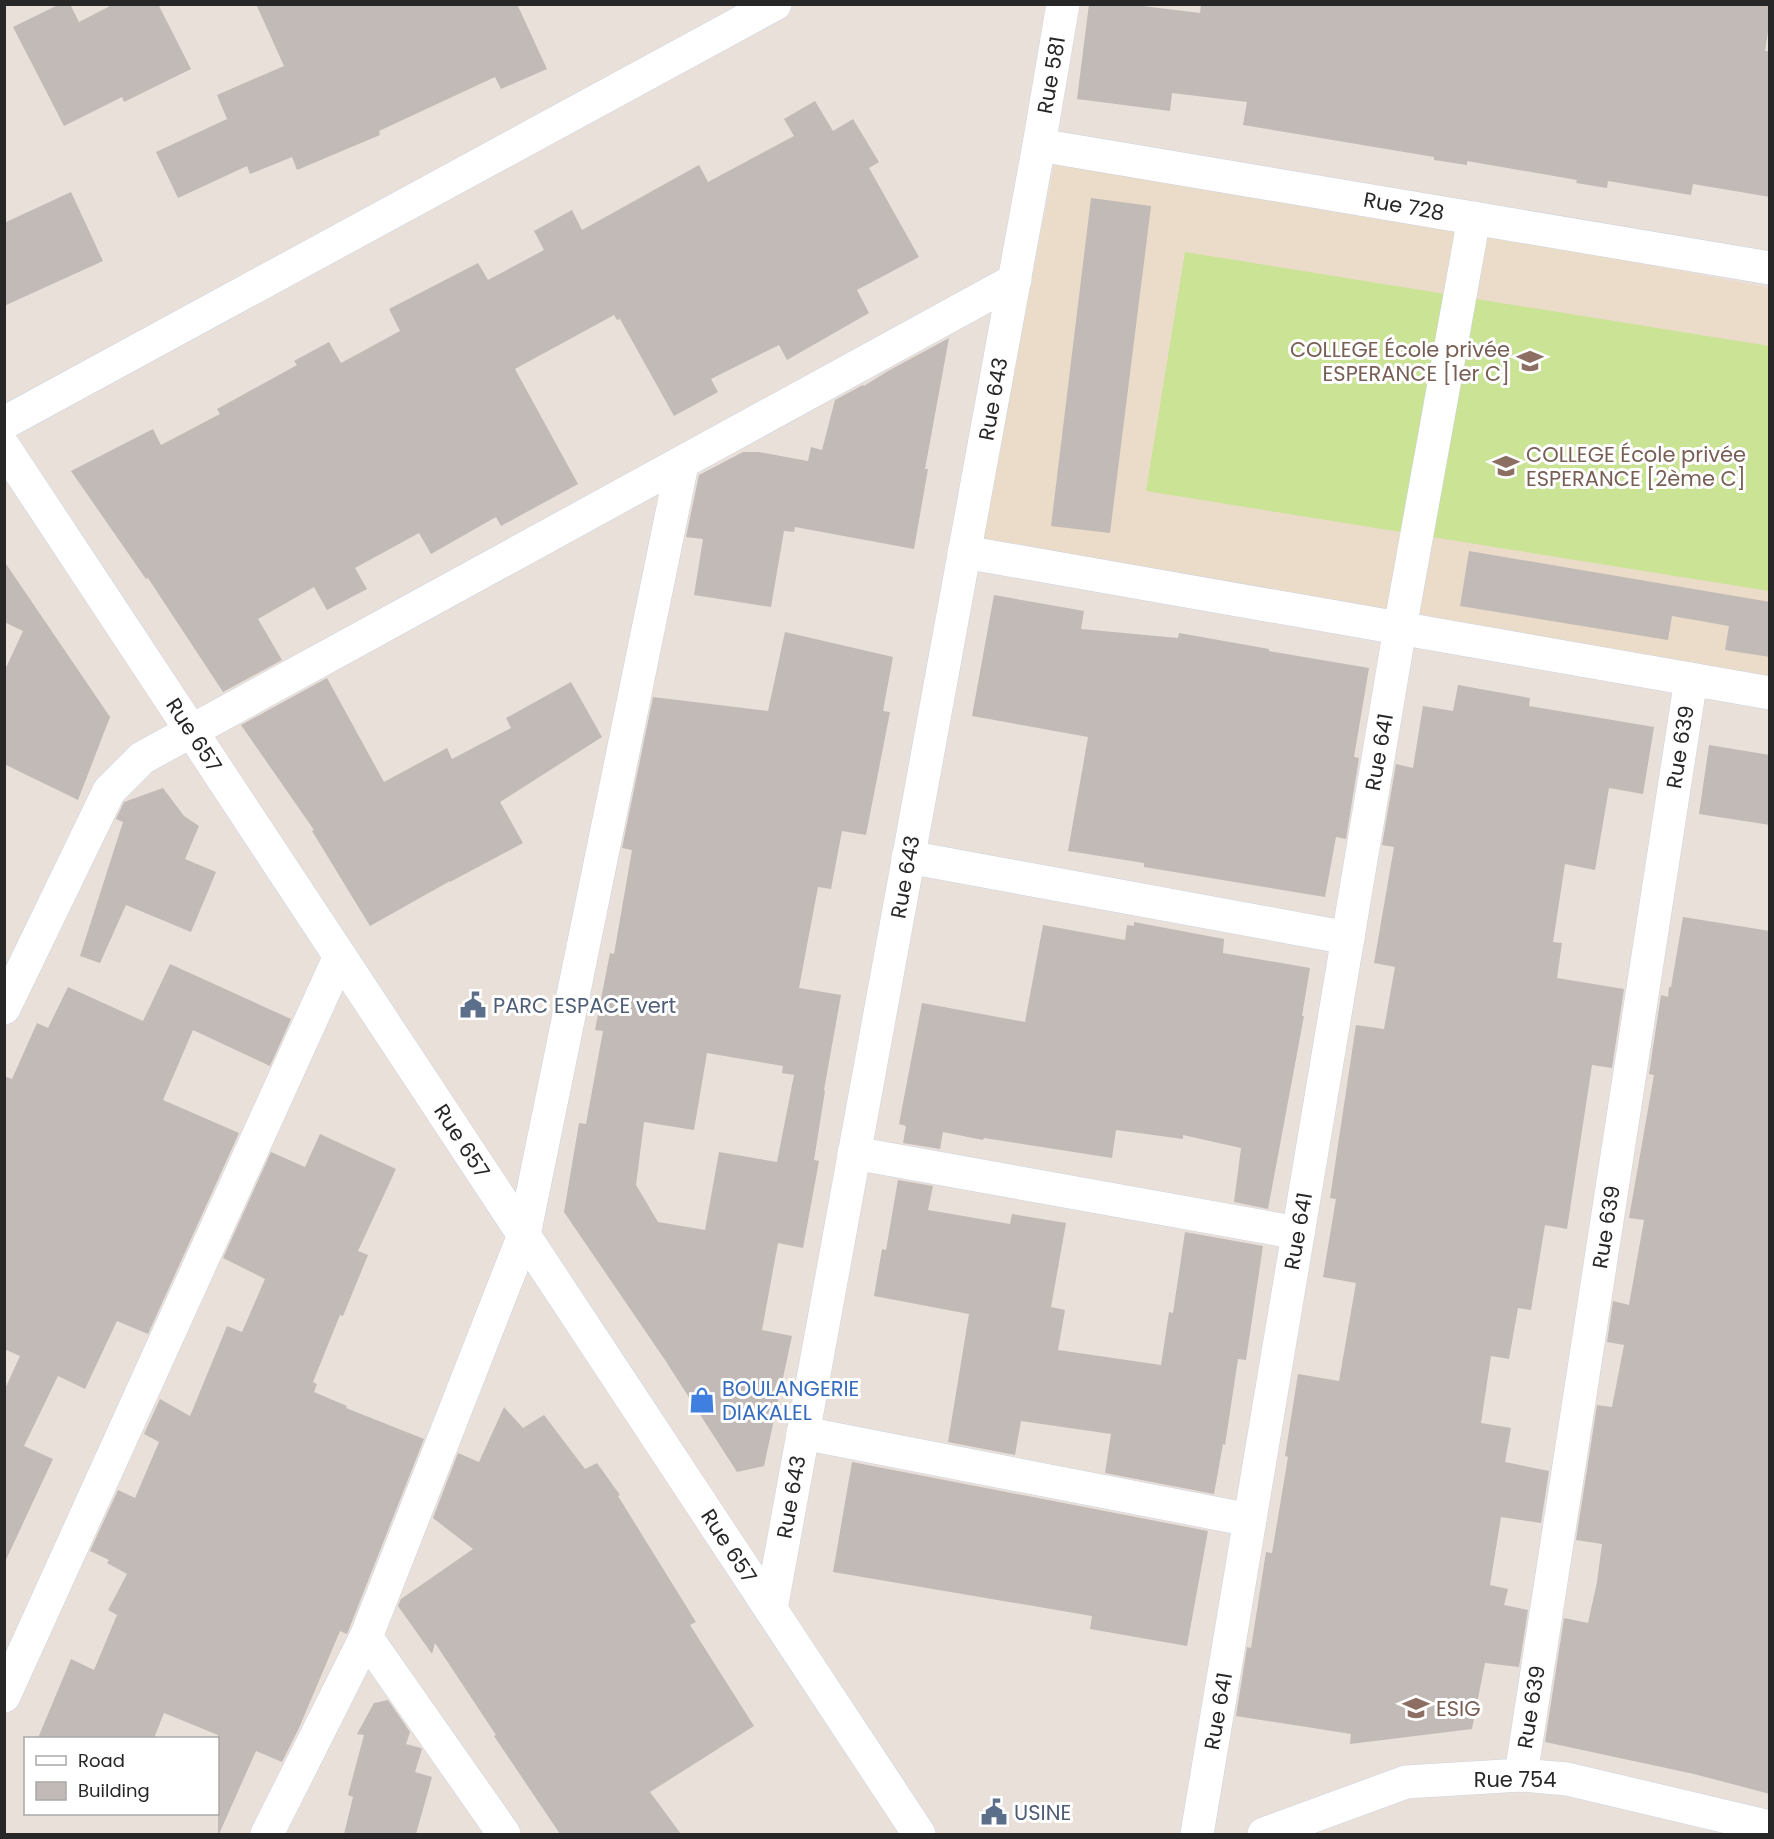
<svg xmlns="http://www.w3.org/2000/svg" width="1774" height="1839" font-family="Poppins,sans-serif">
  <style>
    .education { fill: #eadcc9 }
    .pitch { fill: #cae394 }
    .building { fill: #c1bab6; fill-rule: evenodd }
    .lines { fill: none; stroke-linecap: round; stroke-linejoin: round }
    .minor-casing { stroke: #ced3df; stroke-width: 34 }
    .minor { stroke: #fff; stroke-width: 33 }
    .labels { text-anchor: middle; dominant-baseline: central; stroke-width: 6; stroke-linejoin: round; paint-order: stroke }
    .street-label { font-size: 21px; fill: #272727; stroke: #fff }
    .education-label { font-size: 21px; fill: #785e54; stroke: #fff; text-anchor: start }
    .service-label { font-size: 21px; fill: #4e5e75; stroke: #fff; text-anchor: start }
    .shop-label { font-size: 21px; fill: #366cbe; stroke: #fff; text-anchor: start }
  </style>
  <rect width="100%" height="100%" fill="#e9e0d9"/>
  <path class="education" d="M1057,151L1769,288V679L980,541Z"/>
  <path class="pitch" d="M1185,252L1769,346V591L1146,491Z"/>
  <g class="building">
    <path d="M60,4H70L79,22L114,4H158L191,69L124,102L122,97L64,126L13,27Z"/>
    <path d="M256,4H517L547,69L501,89L495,77L379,131L380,135L297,170L292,157L250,174L247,166L178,198L156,152L227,119L217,95L284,66Z"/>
    <path d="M1089,4H1126L1200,13L1201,4H1770V19L1765,51H1770V197L1693,184L1691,195L1608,181L1607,188L1576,183L1577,180L1467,161V165L1434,160V157L1243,125L1247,102L1172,93L1170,111L1077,99Z"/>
    <path d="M815,101L833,131L853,119L879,162L869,168L919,257L857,290L869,313L787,360L779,345L711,379L718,392L674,416L620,319L617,320L614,315L515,369L578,484L501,526L496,517L431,554L419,533L355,568L367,589L327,610L314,587L258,619L282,660L223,692L148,578L146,579L71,471L153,429L161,445L220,414L217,409L297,365L294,361L329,342L341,363L400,331L389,309L478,263L488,280L544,250L534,231L572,210L582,230L699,165L708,182L794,136L784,119Z"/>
    <path d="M71,192L103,261L4,306V223Z"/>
    <path d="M1091,198L1151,206L1110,533L1051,526Z"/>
    <path d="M949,338L925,469H928L914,549L795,527L794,532L784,531L771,607L694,595L703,539L686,537L699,475L743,452H759L808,461L811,447L822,450L835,400L863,385L864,386L888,371Z"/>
    <path d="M1469,551L1770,602V657L1725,650L1729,626L1672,616L1668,640L1460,606Z"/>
    <path d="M4,561L110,717L78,800L4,764V672L23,631L4,622Z"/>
    <path d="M994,595L1084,611L1081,629L1178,638L1179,633L1269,649V651L1369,668L1354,757L1359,758L1346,839L1336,837L1325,897L1144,867V863L1068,851L1088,737L972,716Z"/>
    <path d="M785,632L893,657L883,711L890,712L866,835L842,831L831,889L818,887L799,988L841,995L824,1090L825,1091L814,1160L819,1161L803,1248L778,1243L762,1330L792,1336L764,1466L737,1472L665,1360L564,1212L579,1123L586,1124L603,1031L595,1030L610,953L614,954L632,850L622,848L653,697L768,711ZM707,1053L783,1066L782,1073L794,1075L777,1162L719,1152L705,1230L658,1222L636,1185L644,1122L694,1130Z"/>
    <path d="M327,678L384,782L447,748L452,759L511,728L506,718L571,682L602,737L500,802L523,843L450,882V881L370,926L312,831L314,830L241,725Z"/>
    <path d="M1458,685L1530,698L1529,706L1654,727L1643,794L1609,788L1595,870L1565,864L1553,942L1562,943L1557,978L1624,989L1612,1068L1592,1065L1567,1229L1545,1225L1531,1310L1518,1308L1509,1359L1491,1356L1481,1423L1511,1428L1505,1462L1549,1471L1541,1523L1501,1517L1490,1585L1508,1589L1504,1605L1528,1610L1519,1667L1485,1663L1472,1729L1350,1744L1351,1734L1236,1716L1247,1647L1251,1648L1266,1552L1272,1553L1288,1457L1285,1456L1298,1374L1339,1381L1356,1283L1323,1277L1336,1199L1330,1198L1356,1025L1384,1029L1395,967L1374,963L1394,847L1382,845L1396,764L1413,768L1423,706L1453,711Z"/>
    <path d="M1709,745L1770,755V825L1699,814Z"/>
    <path d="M163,788L184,816L199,826L185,859L216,872L191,932L126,905L100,963L80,956L123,822L116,819L124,802Z"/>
    <path d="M1683,917L1770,931V1794L1694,1774L1545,1742L1564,1618L1588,1623L1597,1582L1602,1544L1576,1540L1597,1405L1612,1407L1624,1345L1607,1342L1613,1301L1629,1305L1644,1220L1629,1218L1654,1075L1649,1074L1661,995L1668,997L1669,987H1671Z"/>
    <path d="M1134,922L1224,939L1223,953L1310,968L1302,1016H1304L1268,1209L1234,1202L1241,1148L1183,1135V1139L1116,1130L1112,1158L984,1138L983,1140L943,1132L940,1149L903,1143L906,1126L899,1124L922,1003L1025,1022L1043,925L1125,940L1127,925L1134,926Z"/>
    <path d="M170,964L291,1019L270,1066L193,1030L163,1100L239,1133L148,1334L117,1321L85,1389L58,1376L24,1446L53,1459L4,1564V1391L20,1356L4,1349V1076L12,1079L37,1023L48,1028L68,987L143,1021Z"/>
    <path d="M320,1134L396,1169L358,1251L368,1255L343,1316L340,1315L313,1382L317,1384L314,1392L347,1406L346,1408L424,1439L349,1629L347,1634L340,1631L299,1728L282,1762L256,1751L219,1834H218V1735L164,1713L154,1738H38L71,1659L94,1670L117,1615L108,1610L127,1574L107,1563L109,1560L90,1551L118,1490L135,1498L159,1442L144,1434L160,1399L190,1416L227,1326L242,1332L265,1279L223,1258L271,1152L305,1167Z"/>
    <path d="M898,1180L933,1186L928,1210L1010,1224L1012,1214L1066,1223L1051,1307L1065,1310L1058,1350L1161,1365L1169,1312L1173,1313L1185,1232L1263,1246L1246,1360L1238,1359L1225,1445L1223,1444L1214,1494L1105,1473L1111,1434L1021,1421L1015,1455L948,1442L969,1314L874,1296L882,1249L886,1250Z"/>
    <path d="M504,1407L523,1428L544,1415L585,1469L597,1463L620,1495L618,1496L696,1622L690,1625L754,1726L650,1792L681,1834H560L494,1736L496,1735L435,1643L432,1654L398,1606L401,1599L473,1549L433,1518L458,1453L479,1462Z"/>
    <path d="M852,1462L1208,1531L1187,1646L1090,1629L1092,1616L833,1572Z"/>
    <path d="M388,1700L410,1732L406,1744L421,1748L422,1749L415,1772L432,1777L416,1834H344L353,1797L348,1795L364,1735L357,1734L374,1703Z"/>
  </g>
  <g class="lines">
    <g class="minor-casing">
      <g id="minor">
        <path d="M1039,145L1770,268"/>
        <path d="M4,423L775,4"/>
        <path d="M4,447L919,1834"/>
        <path d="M964,552L1770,693"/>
        <path d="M908,857L1348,938"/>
        <path d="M4,1008L109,791L142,758L1015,280"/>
        <path d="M854,1153L1298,1233"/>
        <path d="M803,1433L1250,1520"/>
        <path d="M771,1609L1039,145L1063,4"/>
        <path d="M366,1637L504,1834"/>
        <path d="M4,1696L340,956"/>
        <path d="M1521,1775L1691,679"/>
        <path d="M267,1834L366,1637L524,1235L682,464"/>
        <path d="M1197,1834L1400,628L1474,218"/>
        <path d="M1264,1834L1406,1782L1521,1775L1567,1779L1770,1827"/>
      </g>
    </g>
    <use href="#minor" class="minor"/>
  </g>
  <defs>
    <g id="school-bare" transform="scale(2.07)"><path d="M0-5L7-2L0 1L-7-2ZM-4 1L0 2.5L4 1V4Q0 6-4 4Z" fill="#8d6e63" stroke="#fff" stroke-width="2.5" paint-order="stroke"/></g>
    <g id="civic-bare" transform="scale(2.07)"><path d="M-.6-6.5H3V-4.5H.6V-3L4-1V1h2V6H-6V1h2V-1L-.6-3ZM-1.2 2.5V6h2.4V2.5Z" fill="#5c6f8a" stroke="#fff" stroke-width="2.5" paint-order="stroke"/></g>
    <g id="shop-bare" transform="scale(2.07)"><path d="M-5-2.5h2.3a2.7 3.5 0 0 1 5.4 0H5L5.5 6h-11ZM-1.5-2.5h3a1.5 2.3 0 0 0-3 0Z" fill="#3f7fe0" stroke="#fff" stroke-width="2.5" paint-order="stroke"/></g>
    <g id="university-bare" transform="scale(2.07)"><path d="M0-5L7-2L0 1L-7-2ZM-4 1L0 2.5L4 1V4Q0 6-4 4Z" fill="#8d6e63" stroke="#fff" stroke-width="2.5" paint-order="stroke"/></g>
  </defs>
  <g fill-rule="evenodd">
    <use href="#school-bare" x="1530" y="361"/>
    <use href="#school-bare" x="1506" y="466"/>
    <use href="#civic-bare" x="473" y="1005"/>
    <use href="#shop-bare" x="702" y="1400"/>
    <use href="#university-bare" x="1416" y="1708"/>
    <use href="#civic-bare" x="994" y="1812"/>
  </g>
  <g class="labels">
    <g class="street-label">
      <text transform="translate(1051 75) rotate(-80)">Rue 581</text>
      <text transform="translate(1404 206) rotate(10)">Rue 728</text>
      <text transform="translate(993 399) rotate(-80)">Rue 643</text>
      <text transform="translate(194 735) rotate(57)">Rue 657</text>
      <text transform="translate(1680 747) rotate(-81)">Rue 639</text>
      <text transform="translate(1379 752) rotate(-80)">Rue 641</text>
      <text transform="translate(905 877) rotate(-80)">Rue 643</text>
      <text transform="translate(462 1141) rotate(57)">Rue 657</text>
      <text transform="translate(1606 1227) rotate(-81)">Rue 639</text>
      <text transform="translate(1298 1231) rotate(-80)">Rue 641</text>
      <text transform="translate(791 1497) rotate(-80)">Rue 643</text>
      <text transform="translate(729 1546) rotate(57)">Rue 657</text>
      <text transform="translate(1531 1707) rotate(-81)">Rue 639</text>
      <text transform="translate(1218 1711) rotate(-80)">Rue 641</text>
      <text x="1515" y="1779">Rue 754</text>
    </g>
    <g class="education-label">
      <text x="1510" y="349" text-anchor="end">COLLEGE École privée<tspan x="1510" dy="24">ESPERANCE [1er C]</tspan></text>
      <text x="1526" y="454">COLLEGE École privée<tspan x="1526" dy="24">ESPERANCE [2ème C]</tspan></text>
      <text x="1436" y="1708">ESIG</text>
    </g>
    <g class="service-label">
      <text x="493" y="1005">PARC ESPACE vert</text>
      <text x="1014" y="1812">USINE</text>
    </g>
    <g class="shop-label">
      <text x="722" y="1388">BOULANGERIE<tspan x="722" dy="24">DIAKALEL</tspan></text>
    </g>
  </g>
  <rect width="1774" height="1839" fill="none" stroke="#272727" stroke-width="12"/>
  <rect x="24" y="1737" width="195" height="78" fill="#ffffff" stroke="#a9a9a9" stroke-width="1.5"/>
  <rect x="36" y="1756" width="30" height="9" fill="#ffffff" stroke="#a9a9a9" stroke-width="1.5"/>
  <text x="78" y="1767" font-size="18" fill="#272727">Road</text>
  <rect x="36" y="1782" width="30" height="18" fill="#c1bab6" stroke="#a9a9a9" stroke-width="1.5"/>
  <text x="78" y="1797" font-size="18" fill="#272727">Building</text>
</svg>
